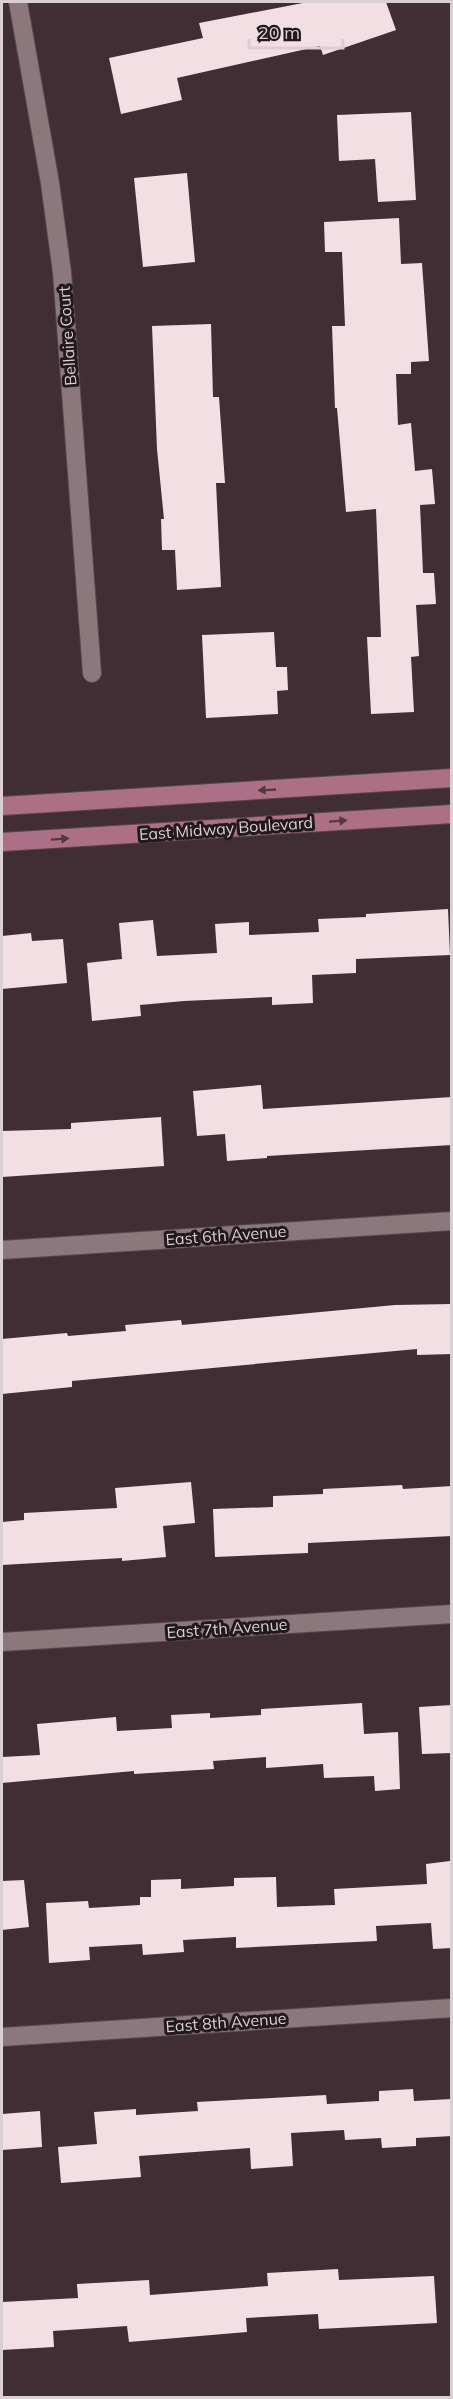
<svg xmlns="http://www.w3.org/2000/svg" width="453" height="2399" font-family="Mulish,sans-serif">
  <style>
    .building { fill: #f3dee4 }
    .lines { fill: none; stroke-linecap: round; stroke-linejoin: round }
    .minor-casing { stroke: #594a4f; stroke-width: 20 }
    .major-casing { stroke: #594a4f; stroke-width: 20 }
    .minor { stroke: #8c777d; stroke-width: 18 }
    .major { stroke: #ad6f85; stroke-width: 18 }
    .oneway { fill: #533741 }
    .labels { text-anchor: middle; dominant-baseline: central; stroke-width: 6; stroke-linejoin: round; paint-order: stroke }
    .street-label { font-size: 16px; fill: #dbcfd3; stroke: #22191c }
  </style>
  <rect width="100%" height="100%" fill="#412e34"/>
  <g class="building">
    <path d="M308,2H386L396,30L323,55L320,46L177,78L182,100L121,114L109,58L203,38L199,23Z"/>
    <path d="M411,112L416,200L378,202L375,159L339,161L337,115Z"/>
    <path d="M187,173L195,262L143,267L134,178Z"/>
    <path d="M399,218L401,264L422,263L429,361L411,362V374H396L398,425L411,423L415,471L432,469L435,504L420,505L423,573H434L436,604L416,605L419,656L411,657L414,712L371,714L367,637H381L376,509L346,512L337,408H335L332,326H345L342,252H325L324,222Z"/>
    <path d="M211,324L213,397H219L225,483H216L221,587L177,590L175,550H162L161,519H164L157,449L152,326Z"/>
    <path d="M274,632L276,667H287L288,690L277,691L278,714L206,718L202,635Z"/>
    <path d="M448,909L450,955L356,959V973L312,975L313,1003L272,1005V997L184,1001L140,1005L141,1016L92,1021L87,963L122,959L119,923L153,920L157,956L217,953L215,924L249,922V935L319,932L318,919L366,917V914Z"/>
    <path d="M31,933L32,941L63,939L67,983L2,989V936Z"/>
    <path d="M261,1085L263,1109L452,1097V1145L267,1156V1158L227,1161L225,1134L197,1136L193,1091Z"/>
    <path d="M161,1117L164,1166L2,1177V1131L71,1129V1123Z"/>
    <path d="M452,1304V1354L417,1355V1349L72,1381V1387L2,1394V1339L67,1333L68,1336L126,1331L125,1325L181,1320L182,1325L395,1305Z"/>
    <path d="M191,1482L195,1523L163,1526L166,1557L122,1561V1558L2,1565V1522L24,1520V1513L117,1508L115,1488Z"/>
    <path d="M402,1485L403,1489L452,1486V1536L308,1543V1553L215,1557L213,1509L273,1507V1496L323,1494V1489Z"/>
    <path d="M362,1703L364,1734L398,1732L400,1789L375,1791L374,1776L324,1778L323,1764L266,1768V1757L213,1761L214,1769L134,1774V1771L2,1783V1757L40,1755L37,1724L116,1717L117,1731L172,1728L171,1715L210,1713V1718L261,1715V1709Z"/>
    <path d="M452,1705V1753L422,1754L419,1707Z"/>
    <path d="M450,1861L452,1948L433,1949L431,1923L376,1926L377,1941L236,1948V1937L183,1940L184,1952L143,1955L142,1944L89,1947L90,1960L49,1963L46,1903L88,1901L89,1908L140,1905V1897H151V1880L181,1879V1889L234,1886V1878L276,1877L277,1907L335,1905L334,1889L427,1884L426,1864Z"/>
    <path d="M24,1880L29,1927L2,1930V1881Z"/>
    <path d="M413,2089L414,2101L452,2099V2136L416,2138V2146L382,2148L381,2138L345,2140L344,2130L291,2133L293,2166L251,2169L250,2148L139,2156L141,2177L61,2183L58,2147L97,2144L94,2112L136,2109V2115L198,2111L197,2102L326,2095L327,2104L379,2101V2091Z"/>
    <path d="M40,2111L42,2147L2,2150V2114Z"/>
    <path d="M338,2269L339,2280L434,2276L437,2323L319,2329L318,2314L246,2318L247,2332L129,2342L127,2326L53,2331L54,2347L2,2350V2302L78,2298L77,2284L149,2280L150,2295L268,2286L267,2273Z"/>
  </g>
  <g class="lines">
    <g class="minor-casing">
      <g id="minor">
        <path d="M18,2L50,183L62,272L92,673"/>
        <path d="M2,1250L452,1221"/>
        <path d="M2,1642L452,1614"/>
        <path d="M2,2037L452,2008"/>
      </g>
    </g>
    <g class="major-casing">
      <g id="major">
        <path d="M2,806L452,778"/>
        <path d="M2,842L452,814"/>
      </g>
    </g>
    <use href="#minor" class="minor"/>
    <use href="#major" class="major"/>
  </g>
  <defs><path id="oneway-solid" d="M-6-.8H1V-3.2L6.5 0L1 3.2V.8H-6Z" transform="scale(1.5)"/></defs>
  <g class="oneway">
    <use href="#oneway-solid" transform="translate(267 790) rotate(177)"/>
    <use href="#oneway-solid" transform="translate(338 821) rotate(-4)"/>
    <use href="#oneway-solid" transform="translate(60 839) rotate(-4)"/>
  </g>
  <g class="labels">
    <g class="street-label">
      <text transform="translate(67 336) rotate(-94)">Bellaire Court</text>
      <text transform="translate(226 828) rotate(-4)">East Midway Boulevard</text>
      <text transform="translate(226 1235) rotate(-4)">East 6th Avenue</text>
      <text transform="translate(227 1628) rotate(-4)">East 7th Avenue</text>
      <text transform="translate(226 2022) rotate(-4)">East 8th Avenue</text>
    </g>
  </g>
  <rect width="453" height="2399" fill="none" stroke="#dbcfd3" stroke-width="6"/>
  <path d="M249 39v9h94v-9" fill="none" stroke="#dbcfd3" stroke-width="3"/>
  <text x="258" y="39" font-size="18" fill="#dbcfd3" stroke="#22191c" stroke-width="4.5" paint-order="stroke">20 m</text>
</svg>
